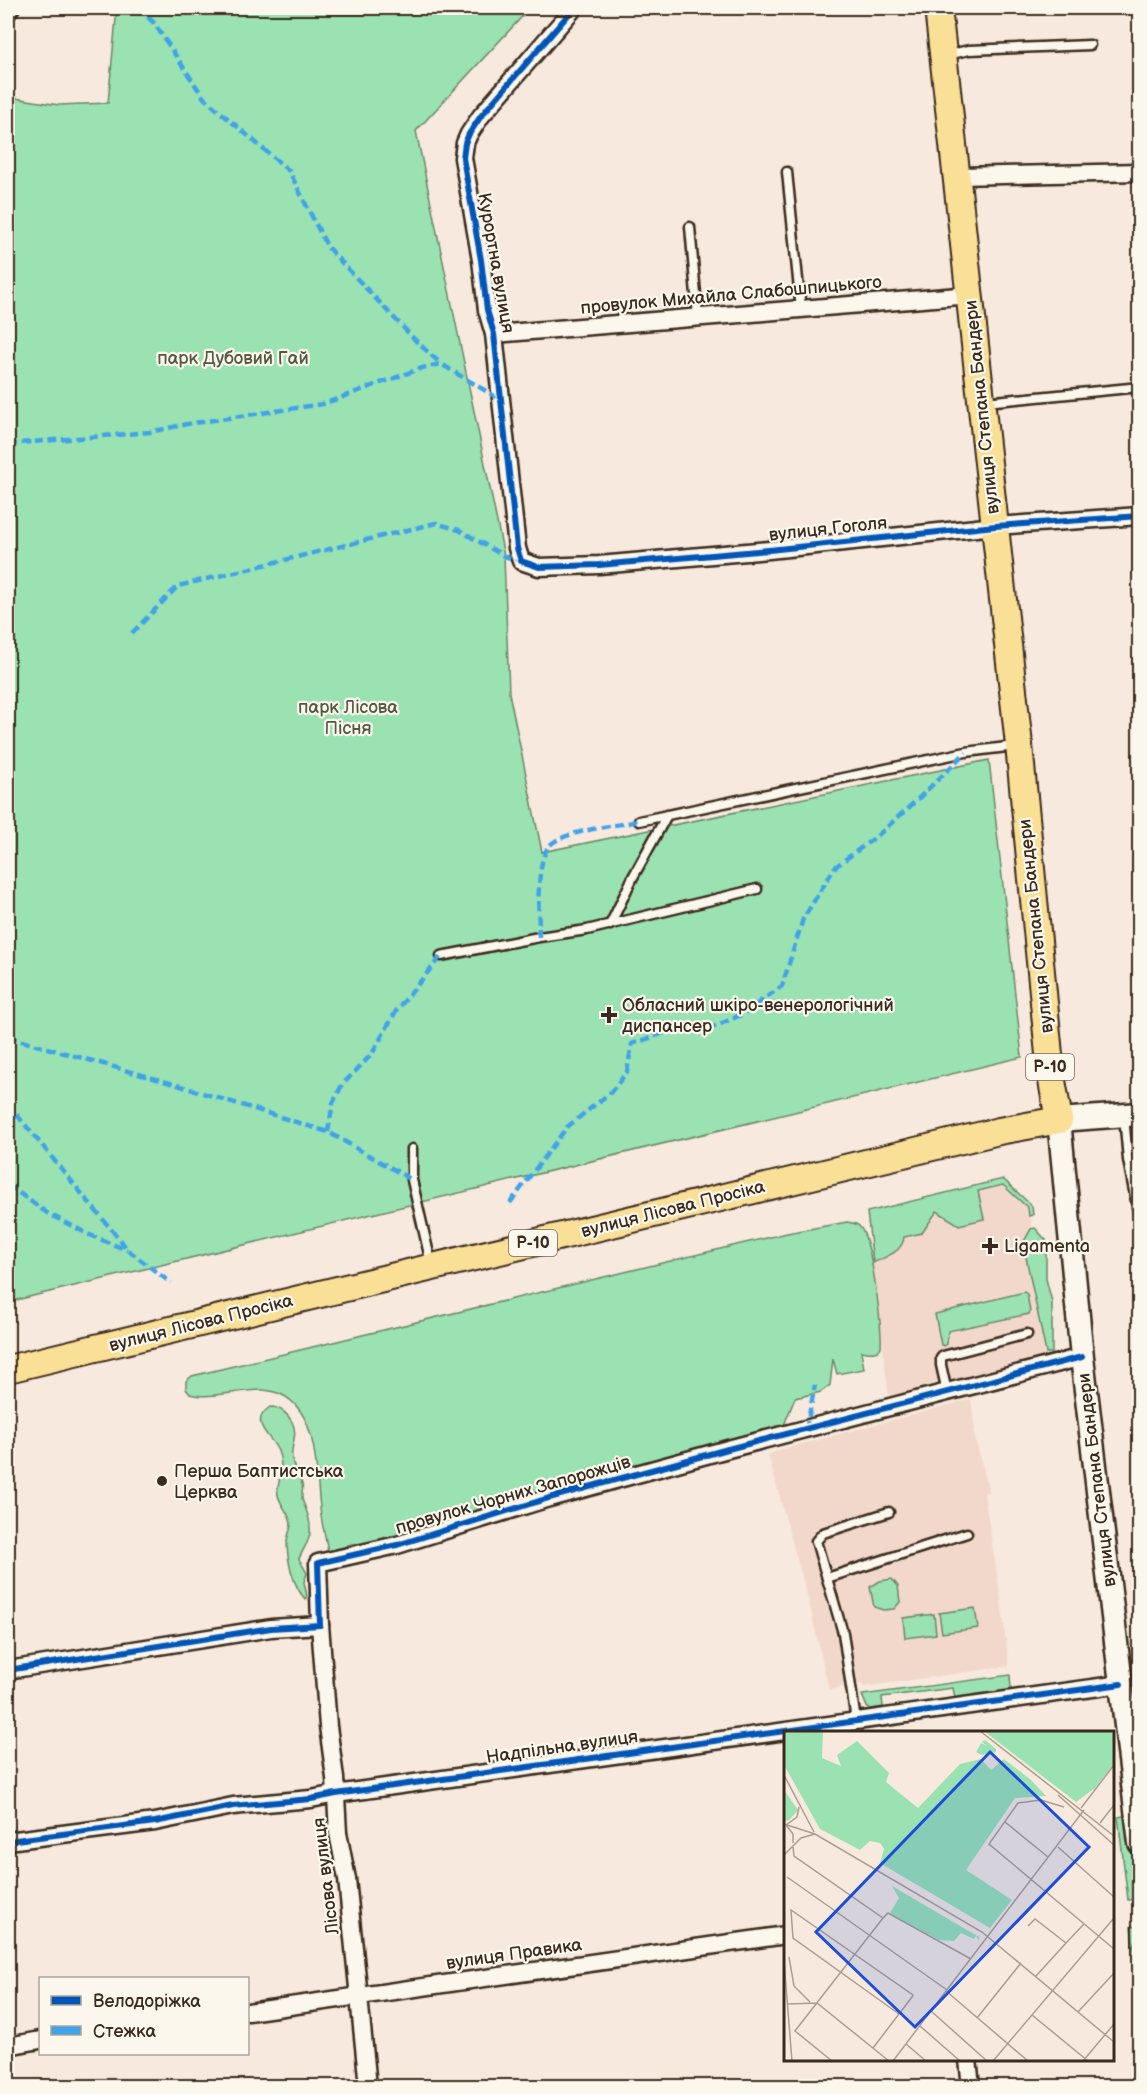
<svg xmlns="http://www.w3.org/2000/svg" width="1147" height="2094" font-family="'Balsamiq Sans',sans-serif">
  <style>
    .built { fill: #f2d8ca }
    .green { fill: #9ae2b1; stroke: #6a8668; stroke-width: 1.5 }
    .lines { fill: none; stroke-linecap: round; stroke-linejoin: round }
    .lane-casing { stroke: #3b2a1e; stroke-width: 13 }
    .street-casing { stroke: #3b2a1e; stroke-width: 21 }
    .secondary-casing { stroke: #3b2a1e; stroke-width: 27 }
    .primary-casing { stroke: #3b2a1e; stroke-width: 30 }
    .lane { stroke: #fbf7ec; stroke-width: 8 }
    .street { stroke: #fbf7ec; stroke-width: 16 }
    .secondary { stroke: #fbf7ec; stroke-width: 22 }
    .primary { stroke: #fadf96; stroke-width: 26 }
    .quiet { stroke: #3fa3ea; stroke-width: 4.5; stroke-dasharray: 9 4.5; stroke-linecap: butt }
    .cycleway-casing { stroke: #fbf7ec; stroke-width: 10 }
    .cycleway { stroke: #0057b8; stroke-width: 6 }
    .poi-dot { fill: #3b2a1e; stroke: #fbf7ec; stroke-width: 2 }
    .labels { text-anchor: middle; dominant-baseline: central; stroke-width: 4.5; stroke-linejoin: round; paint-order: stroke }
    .shield { fill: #fbf7ec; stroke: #75685c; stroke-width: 1.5 }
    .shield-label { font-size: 16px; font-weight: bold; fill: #3b2a1e }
    .street-label { font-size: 18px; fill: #3b2a1e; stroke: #fbf7ec }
    .park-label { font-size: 18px; fill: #535843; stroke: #fbf7ec }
    .poi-label { font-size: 18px; fill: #3b2a1e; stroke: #fbf7ec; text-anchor: start }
    .inset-road { fill: none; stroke: #ac9d91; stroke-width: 1.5 }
    .view { fill: #1d4ed8; fill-opacity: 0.15; stroke: #1d4ed8; stroke-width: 3 }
    .inset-edge { fill: none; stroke: #3b2a1e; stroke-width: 3 }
  </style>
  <rect width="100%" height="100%" fill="#f7e9dd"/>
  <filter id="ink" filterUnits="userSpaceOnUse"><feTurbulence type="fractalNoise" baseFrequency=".0167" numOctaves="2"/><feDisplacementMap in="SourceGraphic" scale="12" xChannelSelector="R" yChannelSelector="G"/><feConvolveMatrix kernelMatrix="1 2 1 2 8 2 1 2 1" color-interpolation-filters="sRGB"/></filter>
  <g filter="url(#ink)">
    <g class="built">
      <path d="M1002,1183L1029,1207L1052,1354L889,1398L867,1216Z"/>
      <path d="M971,1399L975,1430L973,1431L988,1487V1492L984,1493L1000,1593L1009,1666L863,1687L862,1684L845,1686L829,1690L809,1602L768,1455L776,1451Z"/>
    </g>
    <g class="green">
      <path d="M117,8H530L416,131L504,556L509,693L542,852L989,760L1022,1057L8,1302V97L59,105L108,103Z"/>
      <path d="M1003,1179L1032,1206L1033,1215L1029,1216L1028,1208L1003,1185L978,1191L984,1219L959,1225L937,1211L922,1233L904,1237C903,1252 885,1257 873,1263L867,1212Z"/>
      <path d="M847,1222C852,1223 857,1223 860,1227C872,1240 882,1328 881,1347C877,1355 868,1352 861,1351L864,1369L837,1374L833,1359L830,1385L821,1392L795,1398L784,1425L370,1544C357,1544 349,1541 339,1551L328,1552C326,1537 321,1523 320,1507C315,1466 319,1395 264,1390C242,1389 208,1400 190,1394L186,1389V1381L192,1376L787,1233Z"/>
      <path d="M1035,1228L1046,1240V1279L1052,1302V1353H1046L1023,1243L1031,1229Z"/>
      <path d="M1024,1292L1027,1294L1030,1312L1029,1314L948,1331L947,1344L944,1346L941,1345L935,1314Z"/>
      <path d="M270,1407C279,1407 287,1413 292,1422C299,1435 290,1445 292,1458C293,1469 298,1474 302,1484C304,1490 300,1496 303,1502C307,1512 311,1521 310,1533C309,1543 302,1550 299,1559L307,1573L304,1582L307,1596L305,1599C293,1586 287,1559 287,1542C287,1536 291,1530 291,1524C290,1514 280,1505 278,1495C276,1486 282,1477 281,1467C281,1461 280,1455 277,1449C270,1435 248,1422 270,1407Z"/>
      <path d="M892,1579L898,1586L900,1602L894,1609L883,1610L874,1607L870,1587L880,1581Z"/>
      <path d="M975,1608L978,1628L942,1633L939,1613Z"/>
      <path d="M934,1614L936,1634L905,1638L903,1618Z"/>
      <path d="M1010,1675L1011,1690L955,1698L953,1688L882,1697L883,1707L870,1709L867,1707L862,1695Z"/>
      <path d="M1129,1815L1139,1899L1128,1900L1118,1817Z"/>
      <path d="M1139,1926V1965H1136L1131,1927Z"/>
    </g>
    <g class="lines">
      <g class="lane-casing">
        <g id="lane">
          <path d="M8,19L15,8"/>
          <path d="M947,55L969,50L1090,45"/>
          <path d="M787,172L801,309"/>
          <path d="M690,227L698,317"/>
          <path d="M985,402L1140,387"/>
          <path d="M639,821L966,752L1015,746"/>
          <path d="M610,925L633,877L667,815"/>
          <path d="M441,956L539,937L587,930L757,889"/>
          <path d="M1124,1116L1128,1160L1140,1222"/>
          <path d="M412,1149V1180L431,1263"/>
          <path d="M947,1392L941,1365V1358L943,1356L1027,1334"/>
          <path d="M827,1578L967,1533"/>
          <path d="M856,1721L843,1633L816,1541L823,1533L889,1512"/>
        </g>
      </g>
      <g class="street-casing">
        <g id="street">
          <path d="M574,8L481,116L469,134L465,143L463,158L481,260L487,310L494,334L517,548L521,561L539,567L599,565L769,550L995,526L1140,516"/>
          <path d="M958,176L1140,172"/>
          <path d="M494,334L971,295"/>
          <path d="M320,1625L328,1726L335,1778L338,1833L347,1879L368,2086"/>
          <path d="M8,1670L271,1628L320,1625L318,1563L397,1545L549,1498L728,1449L1082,1357"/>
          <path d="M8,1841L155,1822L233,1806L311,1799L336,1794L1121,1684"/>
          <path d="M248,2012L786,1935"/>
          <path d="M8,2046L40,2040"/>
          <path d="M968,2060L971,2086"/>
        </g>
      </g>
      <g class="secondary-casing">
        <path id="secondary" d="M1140,1114L1059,1120L1082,1357L1140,1843"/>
      </g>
      <g class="primary-casing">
        <path id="primary" d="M8,1369L999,1131L1059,1120L1051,1075L1019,745L938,8"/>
      </g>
      <use href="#lane" class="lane"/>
      <use href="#street" class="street"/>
      <use href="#secondary" class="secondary"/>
      <use href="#primary" class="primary"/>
      <g class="quiet">
        <path d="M138,8L154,23L204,98L289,171L328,248L416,341L441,364"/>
        <path d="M8,444L150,432L187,424L323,404L422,368L441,364L501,400"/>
        <path d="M132,633L178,586L436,523L459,530L504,556L521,561"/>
        <path d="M539,937C539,917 535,859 550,845C564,831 618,825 639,821"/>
        <path d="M8,1037L174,1084L328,1132L412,1180"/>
        <path d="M8,1104L129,1251L171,1283"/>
        <path d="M328,1132L333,1103L342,1085L372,1054L396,1011L441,956"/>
        <path d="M8,1185L47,1213L90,1235L127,1250"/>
        <path d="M510,1203L567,1127L610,1093L627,1072L632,1044L673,1030L709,1029L743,1014L782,986L803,919L835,867L877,836L917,800L966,752"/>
        <path d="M806,1430L815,1385"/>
      </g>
      <g class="cycleway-casing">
        <g id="cycleway">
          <path d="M574,8L481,116L469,134L465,143L463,158L481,260L487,310L494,334L517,548L521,561L539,567L599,565L769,550L995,526L1140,516"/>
          <path d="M8,1670L271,1628L320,1625L318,1563L397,1545L549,1498L728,1449L1082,1357"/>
          <path d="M8,1841L155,1822L233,1806L311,1799L336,1794L1121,1684"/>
        </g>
      </g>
      <use href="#cycleway" class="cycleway"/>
    </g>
  </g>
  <g class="poi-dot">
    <path d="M606 1006h6v6h6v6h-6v6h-6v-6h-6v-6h6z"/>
    <path d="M987 1237h6v6h6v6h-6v6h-6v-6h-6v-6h6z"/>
    <circle cx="162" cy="1481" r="6"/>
  </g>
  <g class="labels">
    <g class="shield">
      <rect x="1026" y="1054" width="48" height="26" rx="4.5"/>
      <rect x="509" y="1230" width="48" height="26" rx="4.5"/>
    </g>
    <g class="shield-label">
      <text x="1050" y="1067">Р-10</text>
      <text x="533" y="1243">Р-10</text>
    </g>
    <g class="street-label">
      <text transform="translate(496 263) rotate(80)">Курортна вулиця</text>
      <text transform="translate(731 295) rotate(-5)">провулок Михайла Слабошпицького</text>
      <text transform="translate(982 407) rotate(-96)">вулиця Степана Бандери</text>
      <text transform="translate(828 529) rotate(-6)">вулиця Гоголя</text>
      <text transform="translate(1036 926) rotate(-96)">вулиця Степана Бандери</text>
      <text transform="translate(673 1209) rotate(-14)">вулиця Лісова Просіка</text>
      <text transform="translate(201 1323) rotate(-14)">вулиця Лісова Просіка</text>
      <text transform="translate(1097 1480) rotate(-97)">вулиця Степана Бандери</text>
      <text transform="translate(513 1495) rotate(-16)">провулок Чорних Запорожців</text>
      <text transform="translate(562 1747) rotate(-8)">Надпільна вулиця</text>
      <text transform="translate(326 1876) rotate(-97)">Лісова вулиця</text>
      <text transform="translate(514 1954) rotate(-8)">вулиця Правика</text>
    </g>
    <g class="park-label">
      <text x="233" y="358">парк Дубовий Гай</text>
      <text x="348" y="707">парк Лісова<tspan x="348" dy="21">Пісня</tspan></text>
    </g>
    <g class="poi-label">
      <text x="622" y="1005">Обласний шкіро-венерологічний<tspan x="622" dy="21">диспансер</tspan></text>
      <text x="1004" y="1246">Ligamenta</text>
      <text x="174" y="1471">Перша Баптистська<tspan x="174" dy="21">Церква</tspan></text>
    </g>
  </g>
  <g transform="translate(784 1731)">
    <rect width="330" height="330" fill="#f7e9dd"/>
    <path d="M0,0H39L38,27L57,35L53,24L73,10L105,42L102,51L134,77L176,33L197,28L207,39L220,28L247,49L262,65L231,67L182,139L228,169L206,197L96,132L100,118L96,112L86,110L76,119L36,98L0,34ZM200,0H330V33L311,57L292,71ZM201,9L212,18V21L198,24L192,21L197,12L203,15L198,11ZM0,59L14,79L5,89L0,90ZM108,155L195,206V210L192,205L190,208L177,202L170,210L155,209L112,186L106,182L115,167Z" fill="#9ae2b1"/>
    <path class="inset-road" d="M196,0L330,105M0,44L30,101M274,64L330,114M280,76L257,69L234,72L205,113L330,218M297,77L330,34M221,91L264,126M316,92L330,74M0,93L31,103L198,201L330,311M2,94L13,86L15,76M2,94L9,103V112M9,116L10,125L99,187L104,182L187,228M274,116L330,166M0,124L17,107L31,103M3,146L163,259M0,151V184M244,195L251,188L282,212L252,245M282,212L300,193M5,226L10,255L26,271M0,230L8,330M4,273L33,272L105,330M147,280L203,330M294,281L330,242M248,284L304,330M193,287L237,232M136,295L176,330M122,313L142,330M89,317L105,296L128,266L129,264L7,179L9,207L115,283M48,330L11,300L99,187M109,330L162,260M209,330L330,187M244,330L162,260L300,79M299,330L330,293"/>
    <path class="view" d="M206,21L305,116L131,296L32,201Z"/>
    <rect width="330" height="330" class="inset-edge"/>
  </g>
  <rect width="1147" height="2094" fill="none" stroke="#fbf7ec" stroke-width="30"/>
  <rect x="15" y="15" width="1117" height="2064" fill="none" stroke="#3b2a1e" stroke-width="2" filter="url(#ink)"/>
  <rect x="39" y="1977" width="210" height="78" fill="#fbf7ec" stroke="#aea59a" stroke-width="1.5"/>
  <rect x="51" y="1996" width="30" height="9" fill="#0057b8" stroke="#aea59a" stroke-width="1.5"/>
  <text x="93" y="2007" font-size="18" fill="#3b2a1e">Велодоріжка</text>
  <rect x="51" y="2026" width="30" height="9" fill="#3fa3ea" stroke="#aea59a" stroke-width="1.5"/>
  <text x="93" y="2037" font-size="18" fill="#3b2a1e">Стежка</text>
</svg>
